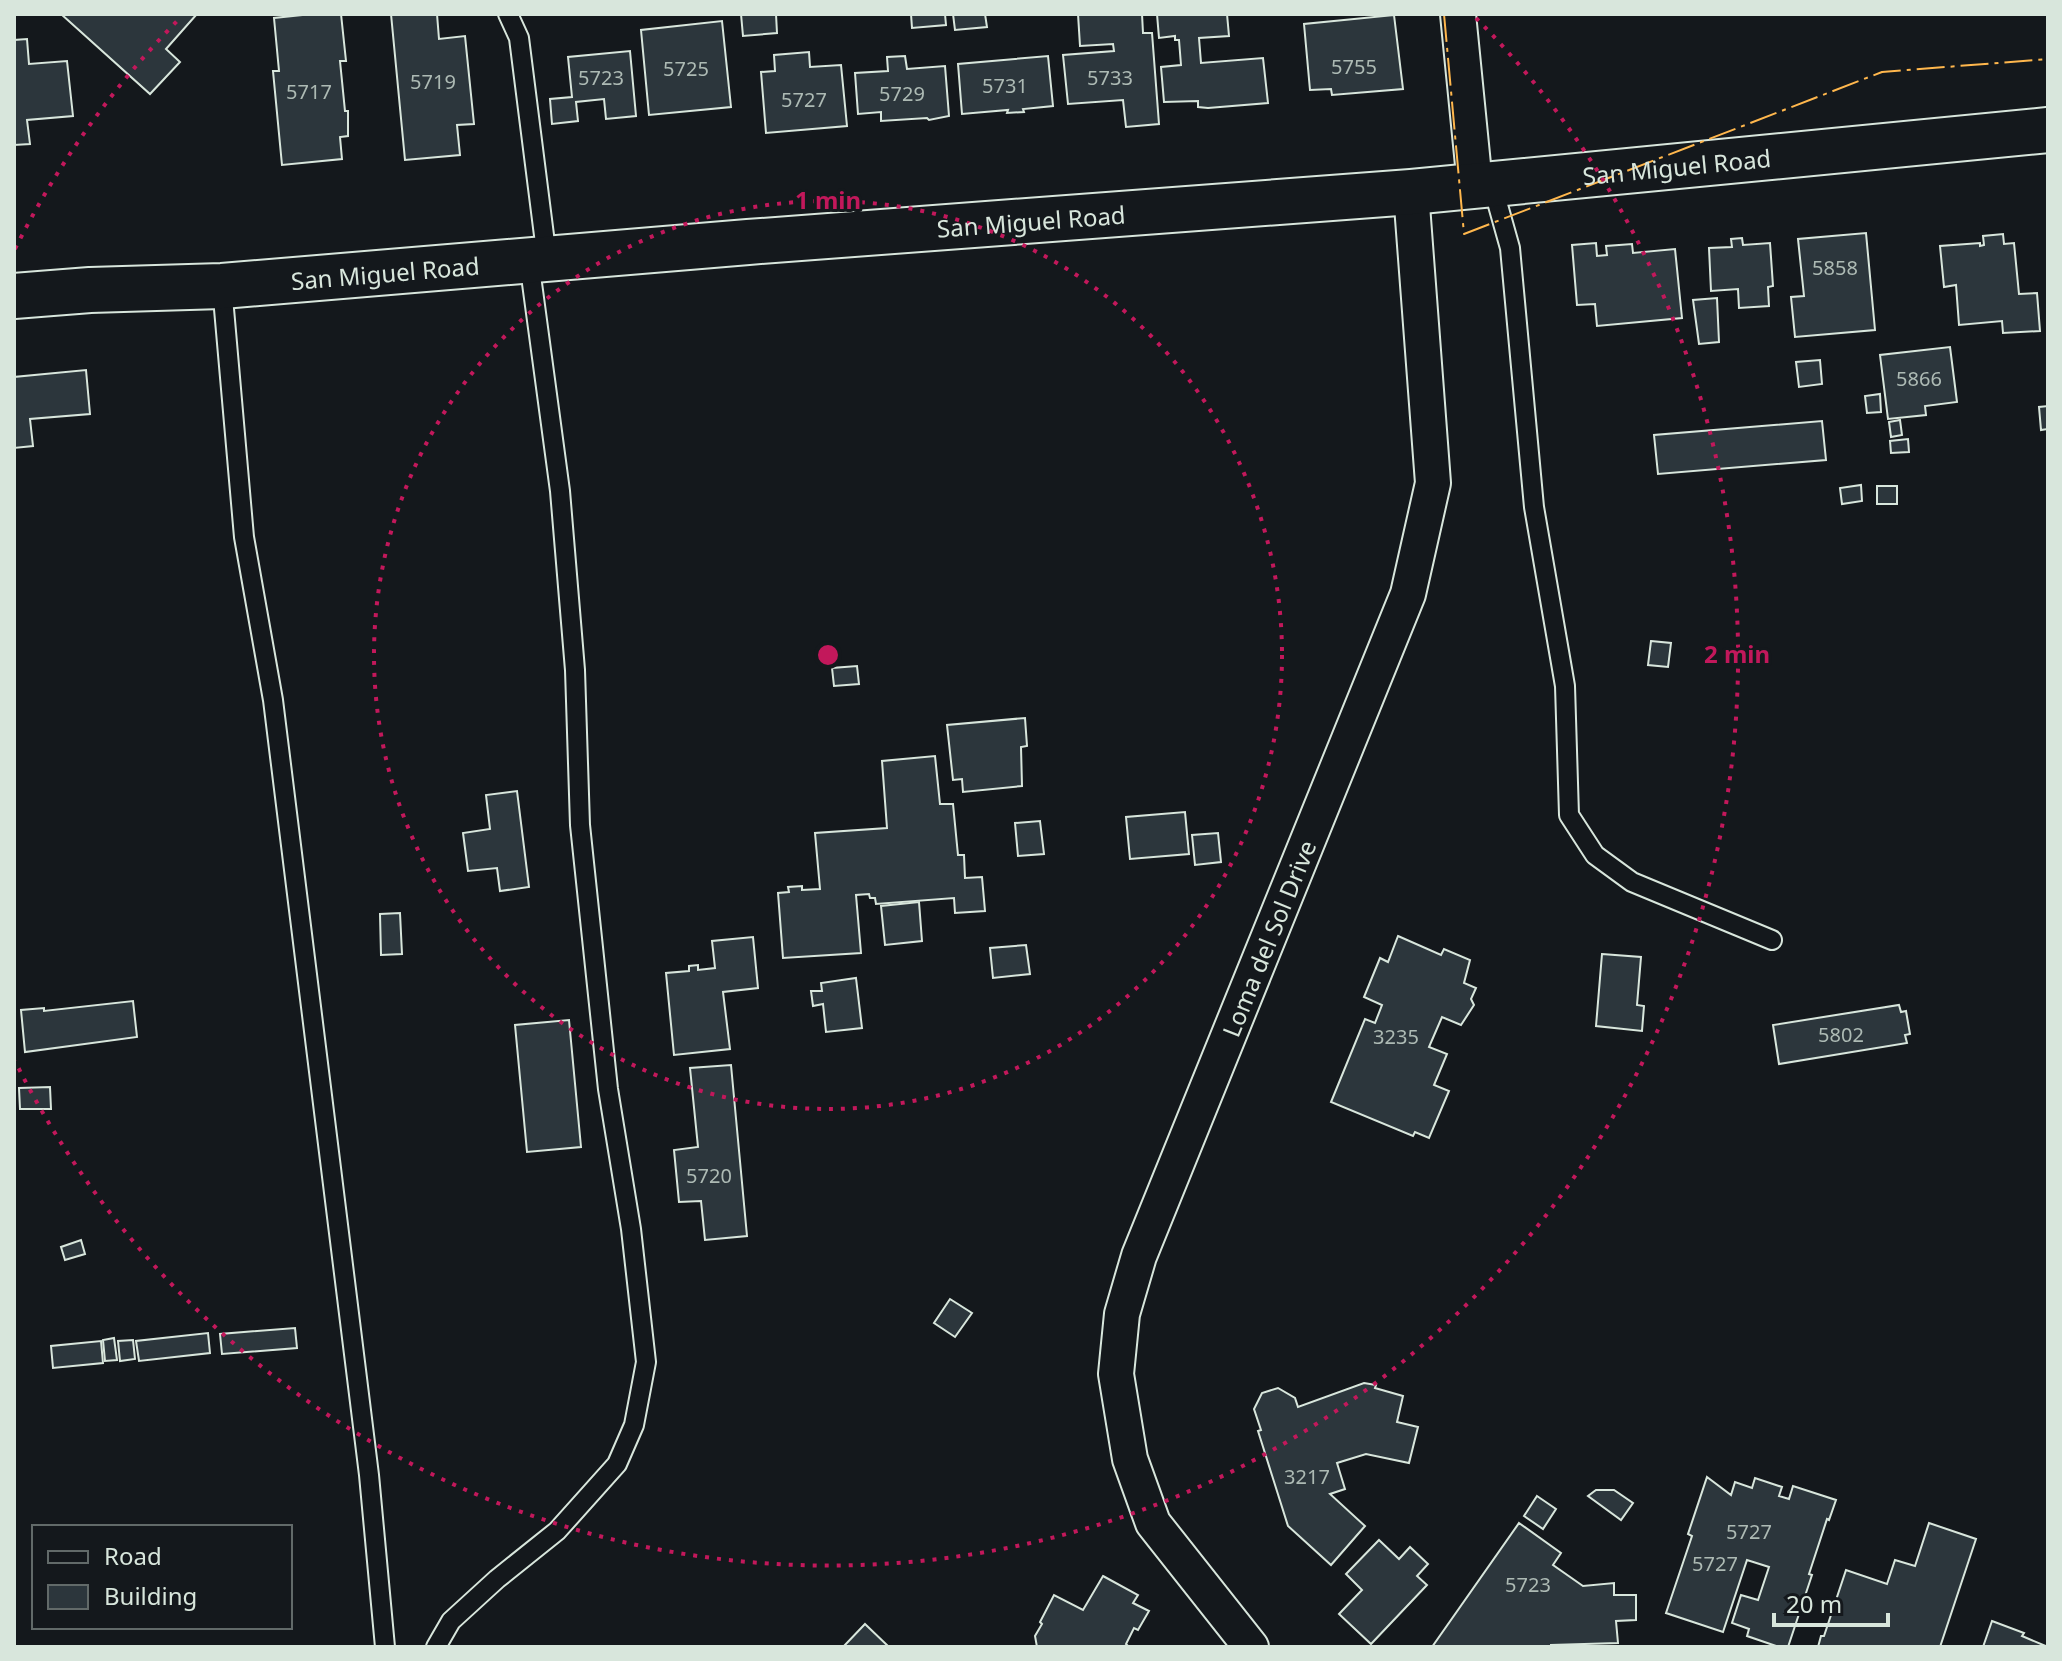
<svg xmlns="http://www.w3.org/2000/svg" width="2062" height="1661" font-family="'Noto Sans',sans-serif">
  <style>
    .building { fill: #2c363c; stroke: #d8e6dc; stroke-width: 2 }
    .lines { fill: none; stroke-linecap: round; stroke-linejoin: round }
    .lane-casing { stroke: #d8e6dc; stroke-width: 22 }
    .street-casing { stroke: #d8e6dc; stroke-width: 38 }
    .secondary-casing { stroke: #d8e6dc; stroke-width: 48 }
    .lane { stroke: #14181c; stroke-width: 18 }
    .street { stroke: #14181c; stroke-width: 34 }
    .secondary { stroke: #14181c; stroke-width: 44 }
    .power { stroke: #ffb74d; stroke-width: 2; stroke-dasharray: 28 6 4 6; stroke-linecap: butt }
    .ring { fill: none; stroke: #c2185b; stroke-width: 4; stroke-dasharray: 4 8 }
    .labels { text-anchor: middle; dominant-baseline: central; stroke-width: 6; stroke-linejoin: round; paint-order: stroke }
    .number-label { font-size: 20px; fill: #adbab4 }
    .street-label { font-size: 24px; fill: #d8e6dc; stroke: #14181c }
    .centre { fill: #c2185b; stroke: #14181c; stroke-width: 4 }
    .ring-label { font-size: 24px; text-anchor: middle; font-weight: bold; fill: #c2185b; stroke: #14181c; stroke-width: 6; stroke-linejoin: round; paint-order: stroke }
  </style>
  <rect width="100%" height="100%" fill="#14181c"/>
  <g class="building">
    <path d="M61,14H197L166,49L180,62L150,94Z"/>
    <path d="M312,14H341L346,61H340L345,111H348V136L340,137L342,159L282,165L273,71H279L274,18Z"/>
    <path d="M391,14H437L439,39L465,36L474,124L457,125L460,155L405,160Z"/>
    <path d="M741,14H776L777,33L743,36Z"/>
    <path d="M911,14H945L946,25L912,28Z"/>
    <path d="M953,14H985L987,27L955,30Z"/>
    <path d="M1078,14H1142L1143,33H1152L1159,124L1126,127L1123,100L1068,104L1063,55L1114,51L1113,44L1080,46Z"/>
    <path d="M1157,14H1227L1229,36L1199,38L1201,63L1263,58L1268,103L1208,108L1198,107V101L1164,102L1161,67L1181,65L1179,40H1175V36L1159,38Z"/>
    <path d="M1394,15L1403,89L1332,95L1331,89L1310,90L1304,24Z"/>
    <path d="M722,21L731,107L649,115L641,30Z"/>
    <path d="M27,39L29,64L67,61L73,116L27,120L30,144L14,145V40Z"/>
    <path d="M630,51L636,116L606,119L604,99L576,102L578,121L552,124L550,99L572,97L568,57Z"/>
    <path d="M809,52L810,67L841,65L847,126L766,133L761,72L775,71L774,55Z"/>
    <path d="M905,56L907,69L945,66L949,116L929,120L927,118L881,121V112L858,114L855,73L888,71L887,57Z"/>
    <path d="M1048,56L1053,106L1023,109L1024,112L1007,113L1008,110L962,114L958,64Z"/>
    <path d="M1866,233L1875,330L1795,337L1791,297L1804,296L1798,239Z"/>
    <path d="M2003,234L2004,244L2014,243L2019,294L2037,293L2040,331L2003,333L2002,321L1959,325L1956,285L1944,287L1940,246L1980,243V246L1984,245L1983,236Z"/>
    <path d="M1742,238L1743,245L1770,243L1773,286L1768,287L1769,306L1739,308L1738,289L1711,291L1709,248L1732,247L1731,239Z"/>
    <path d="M1596,243L1597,256L1607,255L1606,246L1632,244L1633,253L1675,249L1682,318L1597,326L1595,304L1577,305L1572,245Z"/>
    <path d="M1717,298L1719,342L1699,344L1693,300Z"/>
    <path d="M1950,347L1957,402L1925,406L1926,415L1888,419L1880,355Z"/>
    <path d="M1820,360L1822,384L1799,387L1796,362Z"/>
    <path d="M86,370L90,414L30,419L33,446L14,448V377Z"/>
    <path d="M1880,394L1881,412L1867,413L1865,396Z"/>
    <path d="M2048,406V429L2041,430L2039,407Z"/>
    <path d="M1900,420L1902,435L1891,437L1889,422Z"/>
    <path d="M1822,421L1826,460L1658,474L1654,435Z"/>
    <path d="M1908,439L1909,452L1891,453L1890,441Z"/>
    <path d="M1861,485L1862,501L1842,504L1840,488Z"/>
    <rect x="1877" y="486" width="20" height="18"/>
    <path d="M1651,641L1671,643L1668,667L1648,665Z"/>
    <path d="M857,666L859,684L834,686L832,668Z"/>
    <path d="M1025,718L1027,746L1021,747L1022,786L963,792L962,779L953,780L947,725Z"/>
    <path d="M935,756L940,804H953L958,855H964L965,878L982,877L985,911L955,913L954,898L876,904L875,898H870L869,894L856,895L861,953L783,958L778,893L789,892L788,887L802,886V890L820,889L815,833L887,828L882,761Z"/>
    <path d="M517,791L529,887L500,891L497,868L468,871L463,833L490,829L486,795Z"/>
    <path d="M1185,812L1189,854L1130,859L1126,817Z"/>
    <path d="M1040,821L1044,854L1018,856L1015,823Z"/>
    <path d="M1218,833L1221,862L1195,865L1192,835Z"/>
    <path d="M919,902L922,941L885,945L881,906Z"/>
    <path d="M400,913L402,954L381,955L380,914Z"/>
    <path d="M1398,936L1441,955L1444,949L1470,960L1464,983L1476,988L1471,999L1474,1005L1461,1025L1442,1017L1429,1047L1447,1054L1434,1085L1449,1091L1429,1138L1415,1132L1413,1136L1331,1102L1365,1019L1375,1023L1382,1005L1364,997L1380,958L1388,962Z"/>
    <path d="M753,937L758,988L723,992L730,1049L674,1055L666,973L689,971V966L698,965V970L715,968L712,941Z"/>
    <path d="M1026,945L1030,974L993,978L990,948Z"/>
    <path d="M1602,954L1641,957L1637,1005L1644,1006L1642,1031L1596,1026Z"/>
    <path d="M856,978L862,1028L826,1032L823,1004L813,1006L811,991H822L821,983Z"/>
    <path d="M133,1001L137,1037L25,1052L21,1010L44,1008V1011Z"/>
    <path d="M1899,1005L1901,1012L1906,1011L1910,1034L1905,1035L1907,1043L1779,1064L1773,1025Z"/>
    <path d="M569,1020L581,1147L527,1152L515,1025Z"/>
    <path d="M731,1065L747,1236L705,1240L701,1201L679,1202L674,1150L698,1147L690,1068Z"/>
    <path d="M50,1087L51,1109H20L19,1088Z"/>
    <path d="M81,1240L85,1254L65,1260L61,1247Z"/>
    <path d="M950,1299L972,1313L955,1337L934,1323Z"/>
    <path d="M295,1328L297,1348L222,1354L220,1334Z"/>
    <path d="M208,1333L210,1353L139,1361L136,1341Z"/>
    <path d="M114,1338L117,1360L105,1361L103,1340Z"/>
    <path d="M133,1340L135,1359L120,1361L118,1341Z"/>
    <path d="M101,1341L103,1363L53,1368L51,1346Z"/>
    <path d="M1364,1383L1376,1385L1375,1388L1403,1396L1397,1422L1418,1427L1409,1463L1366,1454L1337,1463L1345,1489L1330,1494L1365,1526L1331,1565L1288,1526L1258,1431L1261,1430L1254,1409L1262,1393L1278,1388L1295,1398L1298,1407Z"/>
    <path d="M1707,1477L1731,1495L1735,1482L1752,1488L1755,1478L1782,1487L1779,1496L1789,1499L1793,1486L1836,1500L1829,1520L1827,1519L1809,1574L1812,1575L1788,1647H1779L1747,1636L1749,1629L1732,1623L1741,1595L1758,1600L1769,1567L1747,1560L1723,1632L1666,1613L1692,1536L1688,1534Z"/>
    <path d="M1596,1490H1614L1633,1503L1621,1520L1588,1496Z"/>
    <path d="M1537,1496L1556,1509L1543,1529L1524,1516Z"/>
    <path d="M1519,1523L1561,1553L1553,1565L1583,1586L1614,1583V1595H1636V1620L1616,1621L1618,1643L1551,1645V1647H1432Z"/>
    <path d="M1929,1523L1976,1539L1940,1647H1818L1821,1636H1824L1846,1570L1887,1584L1895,1560L1915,1566Z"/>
    <path d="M1379,1540L1399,1559L1410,1547L1428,1564L1417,1576L1427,1585L1371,1644L1339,1614L1362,1590L1346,1574Z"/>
    <path d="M1103,1576L1138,1595L1133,1603L1149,1611L1138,1630L1134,1628L1126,1644L1129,1647H1037L1035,1636L1042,1624L1040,1622L1054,1595L1083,1610Z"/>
    <path d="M1992,1621L2024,1633L2022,1636L2048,1647H1983Z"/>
    <path d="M865,1624L889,1647H843Z"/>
  </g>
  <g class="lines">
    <g class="lane-casing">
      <g id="lane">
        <path d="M508,14L519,38L547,259"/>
        <path d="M1492,184L1510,248L1534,507L1565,686L1569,815L1595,855L1632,882L1772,940"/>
        <path d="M222,286L244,537L273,700L369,1475L385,1647"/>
        <path d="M436,1647L451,1621L497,1579L557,1531L617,1464L634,1425L646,1362L631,1229L608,1089L580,825L575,670L560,491L529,261"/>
      </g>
    </g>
    <g class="street-casing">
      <g id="street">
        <path d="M1458,14L1475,185"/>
        <path id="s1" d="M1251,1647L1153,1523L1130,1459L1116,1374L1122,1314L1139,1256L1408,594L1433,483L1411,192"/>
      </g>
    </g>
    <g class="secondary-casing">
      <g id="secondary">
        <path id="s2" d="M14,296L90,290L222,286L748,242L1411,192L2048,130"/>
      </g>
    </g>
    <use href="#lane" class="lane"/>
    <use href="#street" class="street"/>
    <use href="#secondary" class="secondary"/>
    <path class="power" d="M1444,14L1464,234L1882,72L2048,59"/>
  </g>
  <g class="ring">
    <circle cx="828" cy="655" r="454"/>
    <path d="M15 249A909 909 0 0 1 180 18M1476 18A909 909 0 1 1 15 1061"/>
  </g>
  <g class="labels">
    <g class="number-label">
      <text x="1354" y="66">5755</text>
      <text x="686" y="68">5725</text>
      <text x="601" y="77">5723</text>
      <text x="1110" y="77">5733</text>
      <text x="433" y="81">5719</text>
      <text x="1005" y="85">5731</text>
      <text x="309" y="91">5717</text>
      <text x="902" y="93">5729</text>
      <text x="804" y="99">5727</text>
      <text x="1835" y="267">5858</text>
      <text x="1919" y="378">5866</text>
      <text x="1841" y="1034">5802</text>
      <text x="1396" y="1036">3235</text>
      <text x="709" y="1175">5720</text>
      <text x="1307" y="1476">3217</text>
      <text x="1749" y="1531">5727</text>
      <text x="1715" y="1563">5727</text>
      <text x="1528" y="1584">5723</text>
    </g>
    <g class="street-label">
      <text stroke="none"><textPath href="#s2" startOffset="1668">San Miguel Road</textPath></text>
      <text stroke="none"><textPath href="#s2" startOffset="1020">San Miguel Road</textPath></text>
      <text stroke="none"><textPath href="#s2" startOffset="372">San Miguel Road</textPath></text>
      <text stroke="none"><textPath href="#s1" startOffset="776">Loma del Sol Drive</textPath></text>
    </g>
  </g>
  <circle cx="828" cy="655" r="12" class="centre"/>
  <g class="ring-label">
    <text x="828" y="209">1 min</text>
    <text x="1737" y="663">2 min</text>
  </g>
  <rect width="2062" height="1661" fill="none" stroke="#d8e6dc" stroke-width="32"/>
  <rect x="32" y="1525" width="260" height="104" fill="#14181c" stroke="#626a69" stroke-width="2"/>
  <rect x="48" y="1551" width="40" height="12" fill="#14181c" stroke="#626a69" stroke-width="2"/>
  <text x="104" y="1565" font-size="24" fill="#d8e6dc">Road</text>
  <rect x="48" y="1585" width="40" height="24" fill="#2c363c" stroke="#626a69" stroke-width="2"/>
  <text x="104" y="1605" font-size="24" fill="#d8e6dc">Building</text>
  <path d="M1774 1613v12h114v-12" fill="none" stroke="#d8e6dc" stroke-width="4"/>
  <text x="1786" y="1613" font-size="24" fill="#d8e6dc" stroke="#14181c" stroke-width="6" paint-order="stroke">20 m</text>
</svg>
